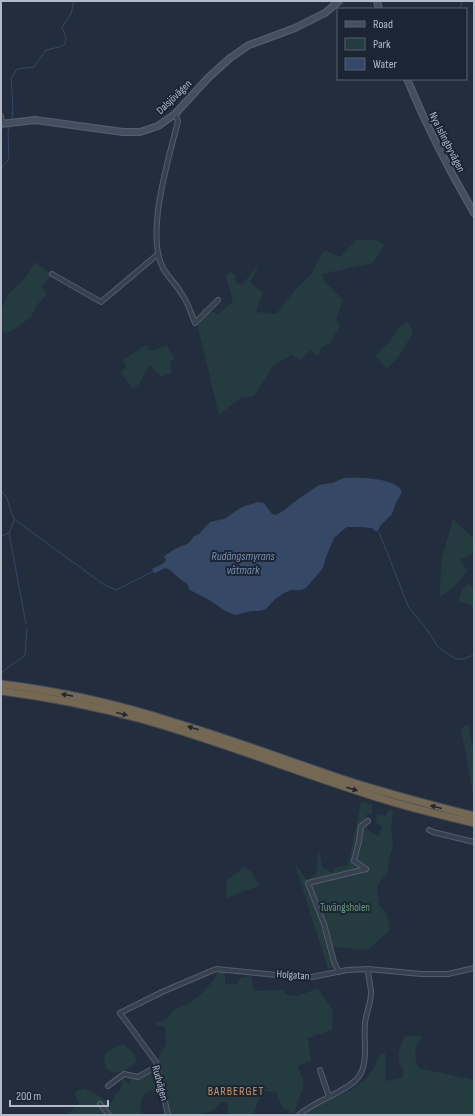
<svg xmlns="http://www.w3.org/2000/svg" width="475" height="1116" font-family="'Sofia Sans Condensed',sans-serif">
  <style>
    .green { fill: #243b3f }
    .water { fill: #354866 }
    .lines { fill: none; stroke-linecap: round; stroke-linejoin: round }
    .stream { stroke: #354866; stroke-width: 1 }
    .street-casing { stroke: #545d6c; stroke-width: 6 }
    .secondary-casing { stroke: #545d6c; stroke-width: 8 }
    .highway-casing { stroke: #414a59; stroke-width: 9 }
    .street { stroke: #36404e; stroke-width: 4 }
    .secondary { stroke: #444e61; stroke-width: 5.5 }
    .highway { stroke: #746853; stroke-width: 7 }
    .oneway { fill: #1f2835 }
    .labels { text-anchor: middle; dominant-baseline: central; stroke-width: 4; stroke-linejoin: round; paint-order: stroke }
    .street-label { font-size: 11px; fill: #b2bac9; stroke: #1b2533 }
    .park-label { font-size: 11px; fill: #689b74; stroke: #1b2533 }
    .water-label { font-size: 12px; font-style: italic; fill: #7890b2; stroke: #1b2533 }
    .neighbourhood-label { font-size: 12px; letter-spacing: 1px; fill: #d9955d; stroke: #1b2533 }
  </style>
  <rect width="100%" height="100%" fill="#222e3e"/>
  <g class="green">
    <path d="M357,239L369,241L372,239L377,240L384,245L373,263L322,274L324,281L343,300L336,320L340,326L330,343L321,348L318,356L311,350L300,360L291,355L273,366L254,396L242,397L219,415L197,324L202,308L218,314L233,301L226,276L230,271L236,275L235,282L242,285L257,266V270L250,282L263,293L256,312L276,314L295,290L312,273L322,253L326,251L340,257Z"/>
    <path d="M34,262L52,274L42,287L47,294L37,305L31,317L10,332L6,333L1,329C1,316 1,302 11,291C13,289 16,287 18,285C26,278 30,272 34,262Z"/>
    <path d="M408,321L409,325L413,333L399,356L387,368L375,356L390,341L398,328Z"/>
    <path d="M146,345L149,351L167,346L175,360L170,361L172,372L162,377L149,365L140,383L133,389L121,373L126,366L123,360Z"/>
    <path d="M453,519L474,539V553L460,560L467,571C461,581 450,591 440,597V584L442,558Z"/>
    <path d="M469,584L474,589V609L471,605L459,602C459,593 462,589 469,584Z"/>
    <path d="M468,724L474,753V799L461,729Z"/>
    <path d="M361,802L372,805V813L366,815L368,823L367,830L379,836L382,827L376,822L377,814L386,816L389,809L393,810L391,828L393,846L389,859L387,874L377,885L379,905L387,914L390,930L369,949L360,950L327,946L334,968L328,969L295,864L307,880L316,874L319,850L322,867L333,873L334,868L348,865Z"/>
    <path d="M244,867L252,872L259,886L226,898L227,880Z"/>
    <path d="M218,972H225V984H238L240,978L251,976L254,991L282,990L288,995L298,996L318,988L333,1011L332,1030L308,1038L311,1061L298,1066L304,1084L294,1114L283,1108L276,1092L262,1091L253,1115H229L227,1103L221,1102L212,1111L198,1115H169L157,1062L166,1043L165,1027L154,1024L169,1017L173,1010C192,1005 209,989 218,972Z"/>
    <path d="M414,1035L422,1036C421,1040 419,1042 417,1045C414,1052 415,1062 419,1068L474,1080V1115H304L312,1109L351,1090L365,1079L374,1068L379,1055L385,1053L386,1066L385,1081L402,1078L403,1069L399,1063V1052L404,1037Z"/>
    <path d="M124,1044L134,1054L137,1060C131,1069 124,1071 114,1073L106,1069L104,1056L108,1051Z"/>
    <path d="M156,1068L161,1089L146,1092C141,1099 138,1107 143,1115H95L94,1114L89,1115H67L79,1103L74,1093L83,1088L96,1094L110,1103L114,1100L115,1094L121,1089L122,1078L129,1084L132,1079L140,1078Z"/>
  </g>
  <path class="water" d="M344,478C357,477 396,477 402,492L396,503L392,514L380,526L378,531H375L372,528L359,527H347L343,530L334,538L326,557L323,568L306,588L301,590H291L284,593L275,599L266,609L259,611H251L235,615L225,611L211,601L190,590L187,584L180,579L170,570L165,568L155,573L152,569L164,563L166,560L164,556L175,549L189,543L194,536L199,534L210,522L224,519L242,507L258,502L264,503L272,514L276,515L283,511L301,497L319,485L332,483Z"/>
  <g class="lines">
    <g class="stream">
      <path d="M460,9L462,1"/>
      <path d="M12,119L13,106L11,79L17,69L34,67L46,50L59,47L65,44L66,38L62,27L71,14L74,1"/>
      <path d="M1,168L9,159L8,132L9,126"/>
      <path d="M1,491L6,496L14,519"/>
      <path d="M14,519L103,584L116,590L154,571"/>
      <path d="M14,520L9,533L26,624"/>
      <path d="M379,532L409,608L426,628L438,647L456,659H462L474,655"/>
      <path d="M1,536L9,533"/>
      <path d="M2,673L3,671L25,655L27,628"/>
    </g>
    <g class="street-casing">
      <g id="street">
        <path d="M175,114L178,121C169,158 145,233 163,268C168,277 176,284 181,293C188,302 191,313 195,323L218,300"/>
        <path d="M1,116L2,123"/>
        <path d="M52,274L101,302L158,254"/>
        <path d="M429,830L433,832L474,842"/>
        <path d="M366,869L354,861L359,841L361,826L368,821"/>
        <path d="M339,972L334,962L324,924L308,883L366,869"/>
        <path d="M320,1070L329,1097"/>
        <path d="M108,1086L124,1074L138,1077L157,1066"/>
        <path d="M100,1104L109,1115"/>
        <path d="M168,1115L156,1062L120,1013L162,992L216,969L307,978L347,970L368,969L421,974H448L474,968"/>
        <path d="M299,1115C316,1100 340,1095 356,1080C370,1066 363,1041 365,1023C366,1013 371,1003 371,993C371,986 368,977 368,969"/>
      </g>
    </g>
    <g class="secondary-casing">
      <g id="secondary">
        <path d="M377,1L379,9"/>
        <path d="M407,79C426,125 449,170 474,213"/>
        <path d="M1,124L35,120L123,132H140L158,126L175,114L208,78L230,58L249,45L295,28L325,13L339,1"/>
      </g>
    </g>
    <g class="highway-casing">
      <g id="highway">
        <path d="M1,684C59,691 117,704 173,722C231,739 288,761 345,780C388,794 431,805 474,816"/>
        <path d="M1,691C48,697 95,706 141,719C224,742 304,775 386,800C415,809 445,816 474,823"/>
      </g>
    </g>
    <use href="#street" class="street"/>
    <use href="#secondary" class="secondary"/>
    <use href="#highway" class="highway"/>
  </g>
  <defs><path id="oneway-solid" d="M-6-.8H1V-3.2L6.5 0L1 3.2V.8H-6Z"/></defs>
  <g class="oneway">
    <use href="#oneway-solid" transform="translate(67 695) rotate(-169)"/>
    <use href="#oneway-solid" transform="translate(122 714) rotate(14)"/>
    <use href="#oneway-solid" transform="translate(193 728) rotate(-162)"/>
    <use href="#oneway-solid" transform="translate(352 789) rotate(17)"/>
    <use href="#oneway-solid" transform="translate(436 807) rotate(-165)"/>
  </g>
  <g class="labels">
    <g class="street-label">
      <text transform="translate(174 97) rotate(-44)">Dalsjövägen</text>
      <text transform="translate(447 142) rotate(63)">Nya Islingbyvägen</text>
      <text transform="translate(293 975) rotate(4)">Holgatan</text>
      <text transform="translate(160 1083) rotate(75)">Rudvägen</text>
    </g>
    <g class="park-label">
      <text x="345" y="907">Tuvängsholen</text>
    </g>
    <g class="water-label">
      <text x="243" y="556">Rudängsmyrans<tspan x="243" dy="14">våtmark</tspan></text>
    </g>
    <g class="neighbourhood-label">
      <text x="236" y="1091">BARBERGET</text>
    </g>
  </g>
  <rect width="475" height="1116" fill="none" stroke="#b2bac9" stroke-width="4"/>
  <rect x="337" y="8" width="130" height="72" fill="#1b2533" stroke="#57616f"/>
  <rect x="345" y="21" width="20" height="6" fill="#444e61" stroke="#57616f"/>
  <text x="373" y="28" font-size="12" fill="#b2bac9">Road</text>
  <rect x="345" y="38" width="20" height="12" fill="#243b3f" stroke="#57616f"/>
  <text x="373" y="48" font-size="12" fill="#b2bac9">Park</text>
  <rect x="345" y="58" width="20" height="12" fill="#354866" stroke="#57616f"/>
  <text x="373" y="68" font-size="12" fill="#b2bac9">Water</text>
  <path d="M10 1100v6h98v-6" fill="none" stroke="#b2bac9" stroke-width="2"/>
  <text x="16" y="1100" font-size="12" fill="#b2bac9" stroke="#1b2533" stroke-width="3" paint-order="stroke">200 m</text>
</svg>
